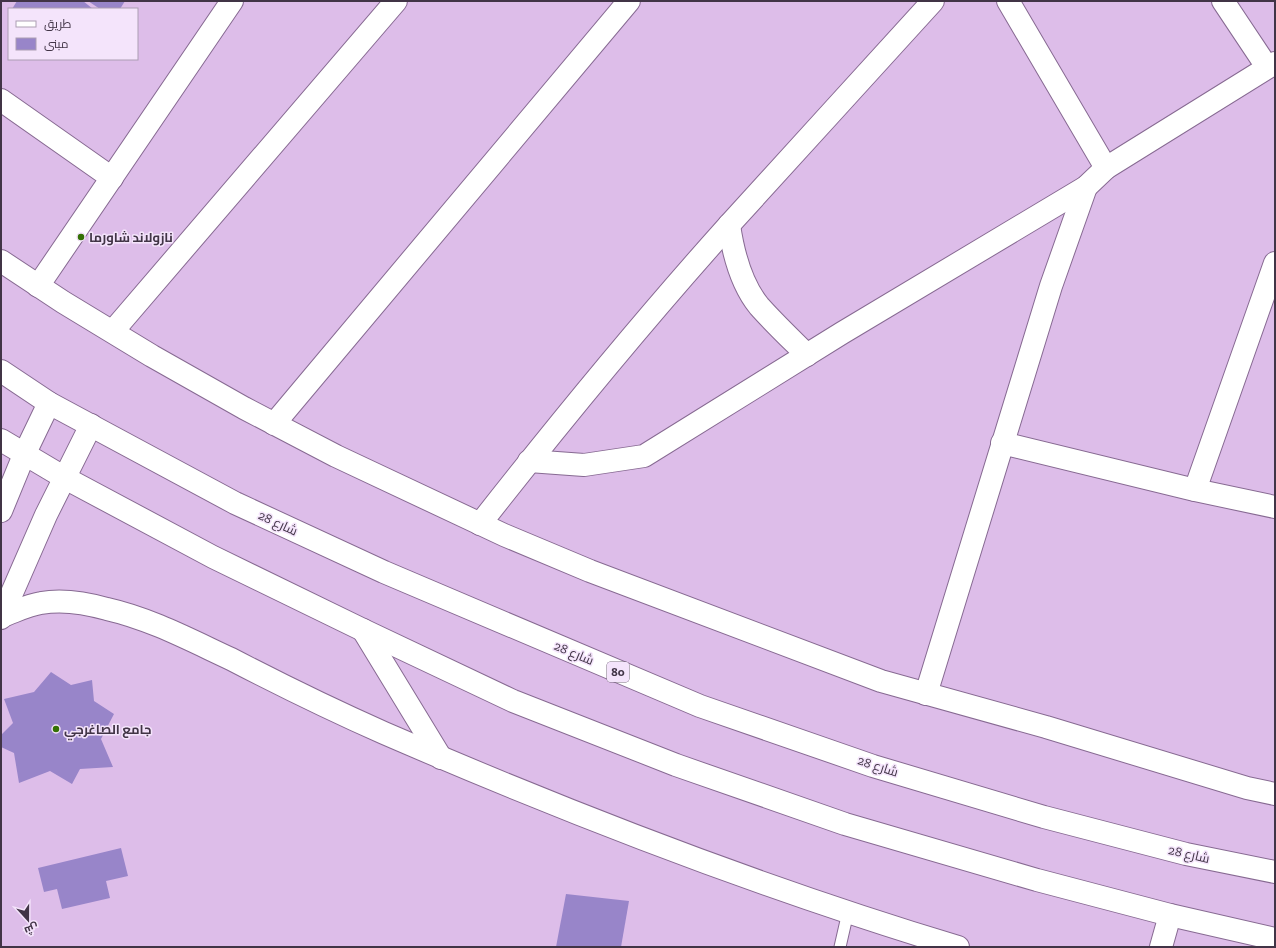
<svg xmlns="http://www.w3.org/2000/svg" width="1276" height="948" font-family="'Zilla Slab',Cairo,serif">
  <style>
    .building { fill: #9885c9 }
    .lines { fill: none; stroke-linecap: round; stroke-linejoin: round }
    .lane-casing { stroke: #876a92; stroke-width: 13 }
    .street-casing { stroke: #876a92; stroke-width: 24 }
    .secondary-casing { stroke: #876a92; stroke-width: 24 }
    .highway-casing { stroke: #876a92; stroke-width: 24 }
    .lane { stroke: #fff; stroke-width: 11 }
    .street { stroke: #fff; stroke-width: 22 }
    .secondary { stroke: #fff; stroke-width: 22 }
    .highway { stroke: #fff; stroke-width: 22 }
    .poi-dot { fill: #347105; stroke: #f4e4fb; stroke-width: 1.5 }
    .labels { text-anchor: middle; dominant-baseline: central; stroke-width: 3; stroke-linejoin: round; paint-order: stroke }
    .shield { fill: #f4e4fb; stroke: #77697c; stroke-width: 1 }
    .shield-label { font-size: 12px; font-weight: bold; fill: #413446 }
    .poi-label { font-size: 13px; font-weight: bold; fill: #413446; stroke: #f4e4fb; text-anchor: start }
    .street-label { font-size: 13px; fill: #413446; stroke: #f4e4fb }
  </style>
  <rect width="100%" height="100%" fill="#ddbde9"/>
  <g class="building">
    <path d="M17,1H83L93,9H12Z"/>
    <path d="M88,1H125L120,9H100Z"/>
    <path d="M51,672L71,685L92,680L94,701L114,714L101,739L113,767L80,769L72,784L50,771L19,783L14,753L1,747V735L13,723L4,699L34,692Z"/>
    <path d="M121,848L128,876L106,881L110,898L62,909L57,889L44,892L38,868Z"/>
    <path d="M566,894L629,901L621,947H556Z"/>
  </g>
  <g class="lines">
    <g class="lane-casing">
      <path id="lane" d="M840,947L848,912"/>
    </g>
    <g class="street-casing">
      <g id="street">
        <path d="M1008,1L1106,168"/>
        <path d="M1223,1L1267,67"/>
        <path d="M1,100L112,178"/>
        <path d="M729,225C733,252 741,284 759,306C774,323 791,339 807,355"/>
        <path d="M38,286L232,1"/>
        <path d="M113,331L396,1"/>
        <path d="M274,424L629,1"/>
        <path d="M1002,443L1195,490L1275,507"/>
        <path d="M529,461L584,465L644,456L842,333L1086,187L1106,168L1275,63"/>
        <path d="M1195,490L1275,263"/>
        <path d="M480,524C560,422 643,321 729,225C797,150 865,76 933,1"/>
        <path d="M926,694L1051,286L1086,187"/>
      </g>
    </g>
    <g class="secondary-casing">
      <g id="secondary">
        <path d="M1,261L63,302L152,356L244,408L336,456L504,535L590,571L881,681L1046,727L1247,788L1275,794"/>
        <path d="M1,511L24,455L49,403"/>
        <path d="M2,616C14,612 28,605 41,603C63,599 86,603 107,609C151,619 190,640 231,659C281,685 332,710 384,733C571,814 762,888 958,947"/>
        <path d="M1,618L46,515L91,425"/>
      </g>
    </g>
    <g class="highway-casing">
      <g id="highway">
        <path d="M1,371L49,403L235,503L384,572L700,706L873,766L1044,817L1186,854L1275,872"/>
        <path d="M1,440L65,478L213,557L363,630L513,701L676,765L845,824L1037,880L1170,915L1275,939"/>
        <path d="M363,630L441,758"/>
        <path d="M1161,947L1170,915"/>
      </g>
    </g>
    <use href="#lane" class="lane"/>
    <use href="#street" class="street"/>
    <use href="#secondary" class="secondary"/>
    <use href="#highway" class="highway"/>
  </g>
  <g class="poi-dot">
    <circle cx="81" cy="237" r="4"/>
    <circle cx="56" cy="729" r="4"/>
  </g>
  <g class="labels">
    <rect class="shield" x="607" y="662" width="22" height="20" rx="3"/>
    <g class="shield-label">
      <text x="618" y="672">80</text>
    </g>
    <g class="poi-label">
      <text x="89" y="237">نازولاند شاورما</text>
      <text x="64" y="729">جامع الصاغرجي</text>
    </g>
    <g class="street-label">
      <text transform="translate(278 523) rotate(25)">شارع 28</text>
      <text transform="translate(574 653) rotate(23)">شارع 28</text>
      <text transform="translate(878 766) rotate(18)">شارع 28</text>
      <text transform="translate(1189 854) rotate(13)">شارع 28</text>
    </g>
  </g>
  <rect width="1276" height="948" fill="none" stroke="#413446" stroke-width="4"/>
  <rect x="8" y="8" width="130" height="52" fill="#f4e4fb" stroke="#ac9eb3"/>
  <rect x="16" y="21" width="20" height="6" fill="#ffffff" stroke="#ac9eb3"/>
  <text x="44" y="28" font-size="12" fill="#413446">طريق</text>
  <rect x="16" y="38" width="20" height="12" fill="#9885c9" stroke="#ac9eb3"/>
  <text x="44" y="48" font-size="12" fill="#413446">مبنى</text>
  <g transform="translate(28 920) rotate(159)" stroke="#f4e4fb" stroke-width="3" paint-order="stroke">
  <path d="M0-3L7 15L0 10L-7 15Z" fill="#413446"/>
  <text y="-6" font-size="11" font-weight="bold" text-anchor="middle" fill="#413446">ش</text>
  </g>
</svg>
